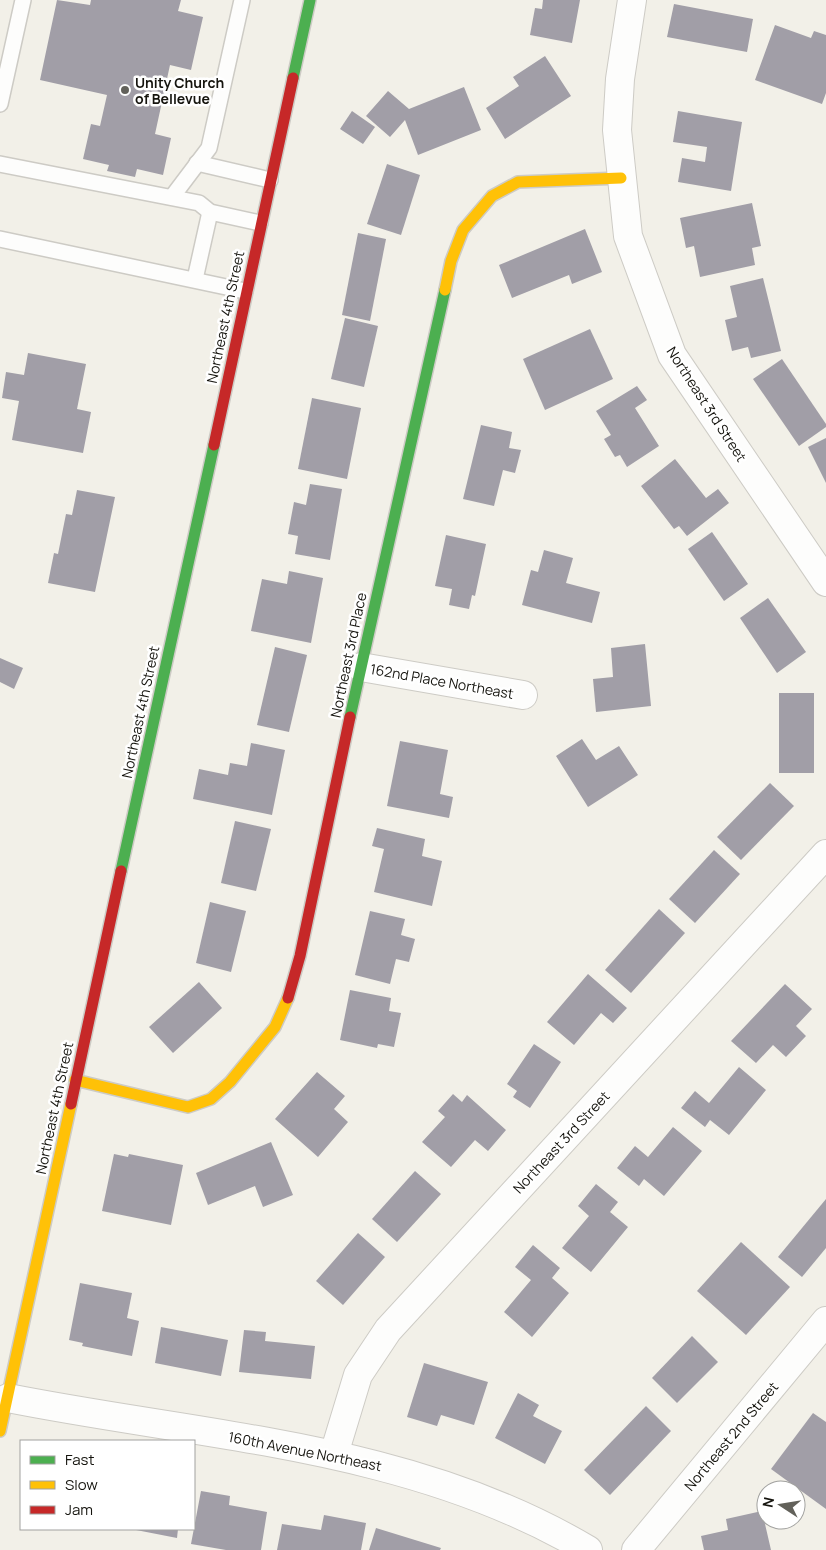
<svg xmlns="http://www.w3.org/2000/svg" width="826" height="1550" font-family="Manrope,sans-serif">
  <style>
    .building { fill: #a19ea7 }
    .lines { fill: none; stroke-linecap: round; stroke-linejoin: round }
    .lane-casing { stroke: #cdcbc5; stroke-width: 18 }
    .street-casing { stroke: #cdcbc5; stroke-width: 30 }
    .fast-casing { stroke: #cdcbc5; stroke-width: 14 }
    .slow-casing { stroke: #cdcbc5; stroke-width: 14 }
    .jam-casing { stroke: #cdcbc5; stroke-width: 14 }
    .lane { stroke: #fdfdfc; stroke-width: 15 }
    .street { stroke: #fdfdfc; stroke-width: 28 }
    .fast { stroke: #4caf50; stroke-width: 11 }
    .slow { stroke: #ffc107; stroke-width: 11 }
    .jam { stroke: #c62828; stroke-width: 11 }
    .poi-dot { fill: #62615a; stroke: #fff; stroke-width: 2 }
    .labels { text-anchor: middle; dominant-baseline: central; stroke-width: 5; stroke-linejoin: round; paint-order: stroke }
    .poi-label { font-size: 14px; font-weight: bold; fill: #15140e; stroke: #fff; text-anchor: start }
    .street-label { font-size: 14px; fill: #15140e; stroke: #fff }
  </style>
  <rect width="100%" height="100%" fill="#f2f0e8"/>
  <g class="building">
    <path d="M57,0L90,5L91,0H181L178,11L203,17L191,70L170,65L155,134L171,138L163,175L137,169L135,177L107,171L109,165L83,159L91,124L100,126L107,95L40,80Z"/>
    <path d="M543,0H580L572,43L530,35L535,8L542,9Z"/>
    <path d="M674,4L753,19L747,52L667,37Z"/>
    <path d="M775,25L811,38L814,31L826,35V93L822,104L755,80Z"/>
    <path d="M545,56L571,96L505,139L486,108L519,86L513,77Z"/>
    <path d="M464,87L481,130L418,155L405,120L390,137L366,116L388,91L409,109Z"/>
    <path d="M352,111L375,127L363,144L340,129Z"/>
    <path d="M678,111L742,122L731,191L678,182L682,158L705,162L707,147L673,142Z"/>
    <path d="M387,164L420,175L401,235L367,224Z"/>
    <path d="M752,203L761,246L752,248L755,265L700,277L694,246L686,248L680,218Z"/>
    <path d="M585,229L602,272L572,284L569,275L512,298L499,265Z"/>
    <path d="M358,233L386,239L370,321L342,315Z"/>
    <path d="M763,278L781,351L751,358L748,347L732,351L725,320L737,317L730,286Z"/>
    <path d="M345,318L378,326L364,387L331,379Z"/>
    <path d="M590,329L613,379L545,410L523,359Z"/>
    <path d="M28,353L86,364L77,409L91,412L83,453L12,440L19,401L2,398L6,372L24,375Z"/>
    <path d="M782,359L826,424V427L799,446L753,379Z"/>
    <path d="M637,386L647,400L635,408L659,446L627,467L620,455L615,457L604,439L611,435L596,411Z"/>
    <path d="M312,398L361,408L347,479L298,469Z"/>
    <path d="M481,425L512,432L509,448L521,450L515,473L503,470L494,506L463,499Z"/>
    <path d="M826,438V483L808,447Z"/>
    <path d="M675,459L706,498L718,489L729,503L687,536L679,526L674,529L641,486Z"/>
    <path d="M310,484L342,489L330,560L295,554L298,536L288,534L294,502L306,505Z"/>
    <path d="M77,490L115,497L95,592L48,583L54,553L58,554L66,514L72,515Z"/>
    <path d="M712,532L748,584L724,601L688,549Z"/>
    <path d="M446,535L486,544L475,596L472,595L469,609L449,605L452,589L435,586Z"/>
    <path d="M544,550L573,558L566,583L600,592L592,623L522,605L531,570L538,572Z"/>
    <path d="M289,571L323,578L311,643L251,631L262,579L287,584Z"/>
    <path d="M768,598L806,652L777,673L740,618Z"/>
    <path d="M645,644L651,706L596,712L593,679L613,677L611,648Z"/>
    <path d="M275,647L307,655L289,732L257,725Z"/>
    <path d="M0,658L23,668L14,689L0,682Z"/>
    <rect x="779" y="693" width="35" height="80"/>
    <path d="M582,739L596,760L619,746L638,775L588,807L556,756Z"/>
    <path d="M400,741L448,750L440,794L453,797L449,818L387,806Z"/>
    <path d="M251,743L285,750L272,815L193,799L199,769L228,775L230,763L247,766Z"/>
    <path d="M770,783L794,806L741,860L717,837Z"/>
    <path d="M235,821L271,829L256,891L221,883Z"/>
    <path d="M377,828L425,839L422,856L442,861L432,906L374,892L384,849L372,846Z"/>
    <path d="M714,850L740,874L695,923L669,899Z"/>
    <path d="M210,902L246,911L231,972L196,963Z"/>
    <path d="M659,909L685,933L631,993L605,970Z"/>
    <path d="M370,911L405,919L401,935L415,939L409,962L396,959L390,984L355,975Z"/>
    <path d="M588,974L627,1008L613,1023L601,1013L574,1045L547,1022Z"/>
    <path d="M199,982L222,1008L173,1053L149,1027Z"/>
    <path d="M785,984L812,1009L796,1026L806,1036L786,1057L773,1045L756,1063L731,1041Z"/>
    <path d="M350,990L391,998L389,1011L401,1013L394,1047L378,1044L377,1048L340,1040Z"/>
    <path d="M534,1044L561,1062L530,1108L513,1097L517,1091L507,1084Z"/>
    <path d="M739,1067L766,1090L729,1135L710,1120L705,1127L681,1108L695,1091L709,1103Z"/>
    <path d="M317,1072L345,1096L334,1109L348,1122L318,1157L275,1119Z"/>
    <path d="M453,1094L462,1102L467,1095L506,1130L488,1151L475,1140L451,1167L422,1142L445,1117L438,1111Z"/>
    <path d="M673,1127L702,1151L664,1196L644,1179L639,1186L617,1168L635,1146L648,1157Z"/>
    <path d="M271,1142L293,1195L263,1207L255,1186L208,1205L196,1173Z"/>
    <path d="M114,1154L128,1157L129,1154L183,1165L171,1225L102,1211Z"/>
    <path d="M415,1171L441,1194L397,1242L372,1219Z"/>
    <path d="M596,1184L618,1202L610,1212L628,1227L591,1272L562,1248L589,1216L578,1206Z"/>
    <path d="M826,1199V1248L802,1277L778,1257Z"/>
    <path d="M358,1233L385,1257L343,1305L316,1281Z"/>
    <path d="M741,1242L790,1287L746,1335L697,1291Z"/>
    <path d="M533,1245L560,1268L552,1278L569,1293L532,1337L504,1312L531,1280L515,1267Z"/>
    <path d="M80,1283L132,1293L127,1318L139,1321L132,1356L82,1346L83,1343L69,1340Z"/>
    <path d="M161,1327L228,1340L221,1376L155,1363Z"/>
    <path d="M244,1330L266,1332L265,1341L315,1346L311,1379L239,1372Z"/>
    <path d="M692,1336L718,1362L677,1403L652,1378Z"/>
    <path d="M424,1363L488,1382L474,1425L441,1415L437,1426L407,1417Z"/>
    <path d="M518,1393L539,1405L533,1416L562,1431L545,1464L495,1438Z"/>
    <path d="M646,1406L671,1431L610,1495L584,1470Z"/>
    <path d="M813,1413L826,1422V1509L771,1469Z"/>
    <path d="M201,1491L230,1496L229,1505L267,1512L261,1550H226L191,1544Z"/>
    <path d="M762,1511L771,1550H704L701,1536L728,1530L726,1519Z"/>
    <path d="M324,1515L366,1523L361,1550H277L282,1524L321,1530Z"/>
    <path d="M376,1528L441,1548L440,1550H369Z"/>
    <path d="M131,1529H178L177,1538Z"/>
  </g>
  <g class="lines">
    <g class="lane-casing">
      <g id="lane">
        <path d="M0,104L23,0"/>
        <path d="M197,163L270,180"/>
        <path d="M0,164L199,203L210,212L260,223"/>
        <path d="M172,197L209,148L242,0"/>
        <path d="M0,239L245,291"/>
        <path d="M195,279L210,212"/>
      </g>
    </g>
    <g class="street-casing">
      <g id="street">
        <path d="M632,0L620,79L617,130L628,236L672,355L826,582"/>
        <path d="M361,667L523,695"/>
        <path d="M8,1398C204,1437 412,1445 588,1550"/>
        <path d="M334,1454L358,1375L388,1330L826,854"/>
        <path d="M636,1550L826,1321"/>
      </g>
    </g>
    <g class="fast-casing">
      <g id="fast">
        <path d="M293,78L310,0"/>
        <path d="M350,717L445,290"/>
        <path d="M121,871L214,445"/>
      </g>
    </g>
    <g class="slow-casing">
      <g id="slow">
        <path d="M445,290L451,261L463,230L492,196L518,182L621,178"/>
        <path d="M75,1080L188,1107L211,1099L230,1082L275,1027L288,998"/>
        <path d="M0,1431L71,1104"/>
      </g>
    </g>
    <g class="jam-casing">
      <g id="jam">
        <path d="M214,445L293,78"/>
        <path d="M288,998L300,956L350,717"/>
        <path d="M71,1104L121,871"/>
      </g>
    </g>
    <use href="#lane" class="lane"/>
    <use href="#street" class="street"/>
    <use href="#fast" class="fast"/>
    <use href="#slow" class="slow"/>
    <use href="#jam" class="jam"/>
  </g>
  <circle class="poi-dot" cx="125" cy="90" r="5"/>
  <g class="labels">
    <g class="poi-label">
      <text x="135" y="82">Unity Church<tspan x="135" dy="16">of Bellevue</tspan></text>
    </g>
    <g class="street-label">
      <text transform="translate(225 317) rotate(-78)">Northeast 4th Street</text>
      <text transform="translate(707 404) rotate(57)">Northeast 3rd Street</text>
      <text transform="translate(348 655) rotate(-78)">Northeast 3rd Place</text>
      <text transform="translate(442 681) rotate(10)">162nd Place Northeast</text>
      <text transform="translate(140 712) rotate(-78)">Northeast 4th Street</text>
      <text transform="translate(54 1108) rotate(-78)">Northeast 4th Street</text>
      <text transform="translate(561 1142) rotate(-47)">Northeast 3rd Street</text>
      <text transform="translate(731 1436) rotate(-50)">Northeast 2nd Street</text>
      <text transform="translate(305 1451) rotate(11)">160th Avenue Northeast</text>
    </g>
  </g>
  <rect x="20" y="1440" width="175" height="90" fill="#ffffff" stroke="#a1a19f"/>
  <rect x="30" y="1456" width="25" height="8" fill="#4caf50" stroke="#a1a19f"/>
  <text x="65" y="1465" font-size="15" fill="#15140e">Fast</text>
  <rect x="30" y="1481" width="25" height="8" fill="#ffc107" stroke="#a1a19f"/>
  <text x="65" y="1490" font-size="15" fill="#15140e">Slow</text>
  <rect x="30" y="1506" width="25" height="8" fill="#c62828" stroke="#a1a19f"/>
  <text x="65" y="1515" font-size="15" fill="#15140e">Jam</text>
  <g transform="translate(781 1505) rotate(282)"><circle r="24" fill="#ffffff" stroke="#a1a19f"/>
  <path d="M0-4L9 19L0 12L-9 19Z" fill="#62615a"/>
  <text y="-8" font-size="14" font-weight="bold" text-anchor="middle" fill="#15140e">N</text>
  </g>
</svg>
